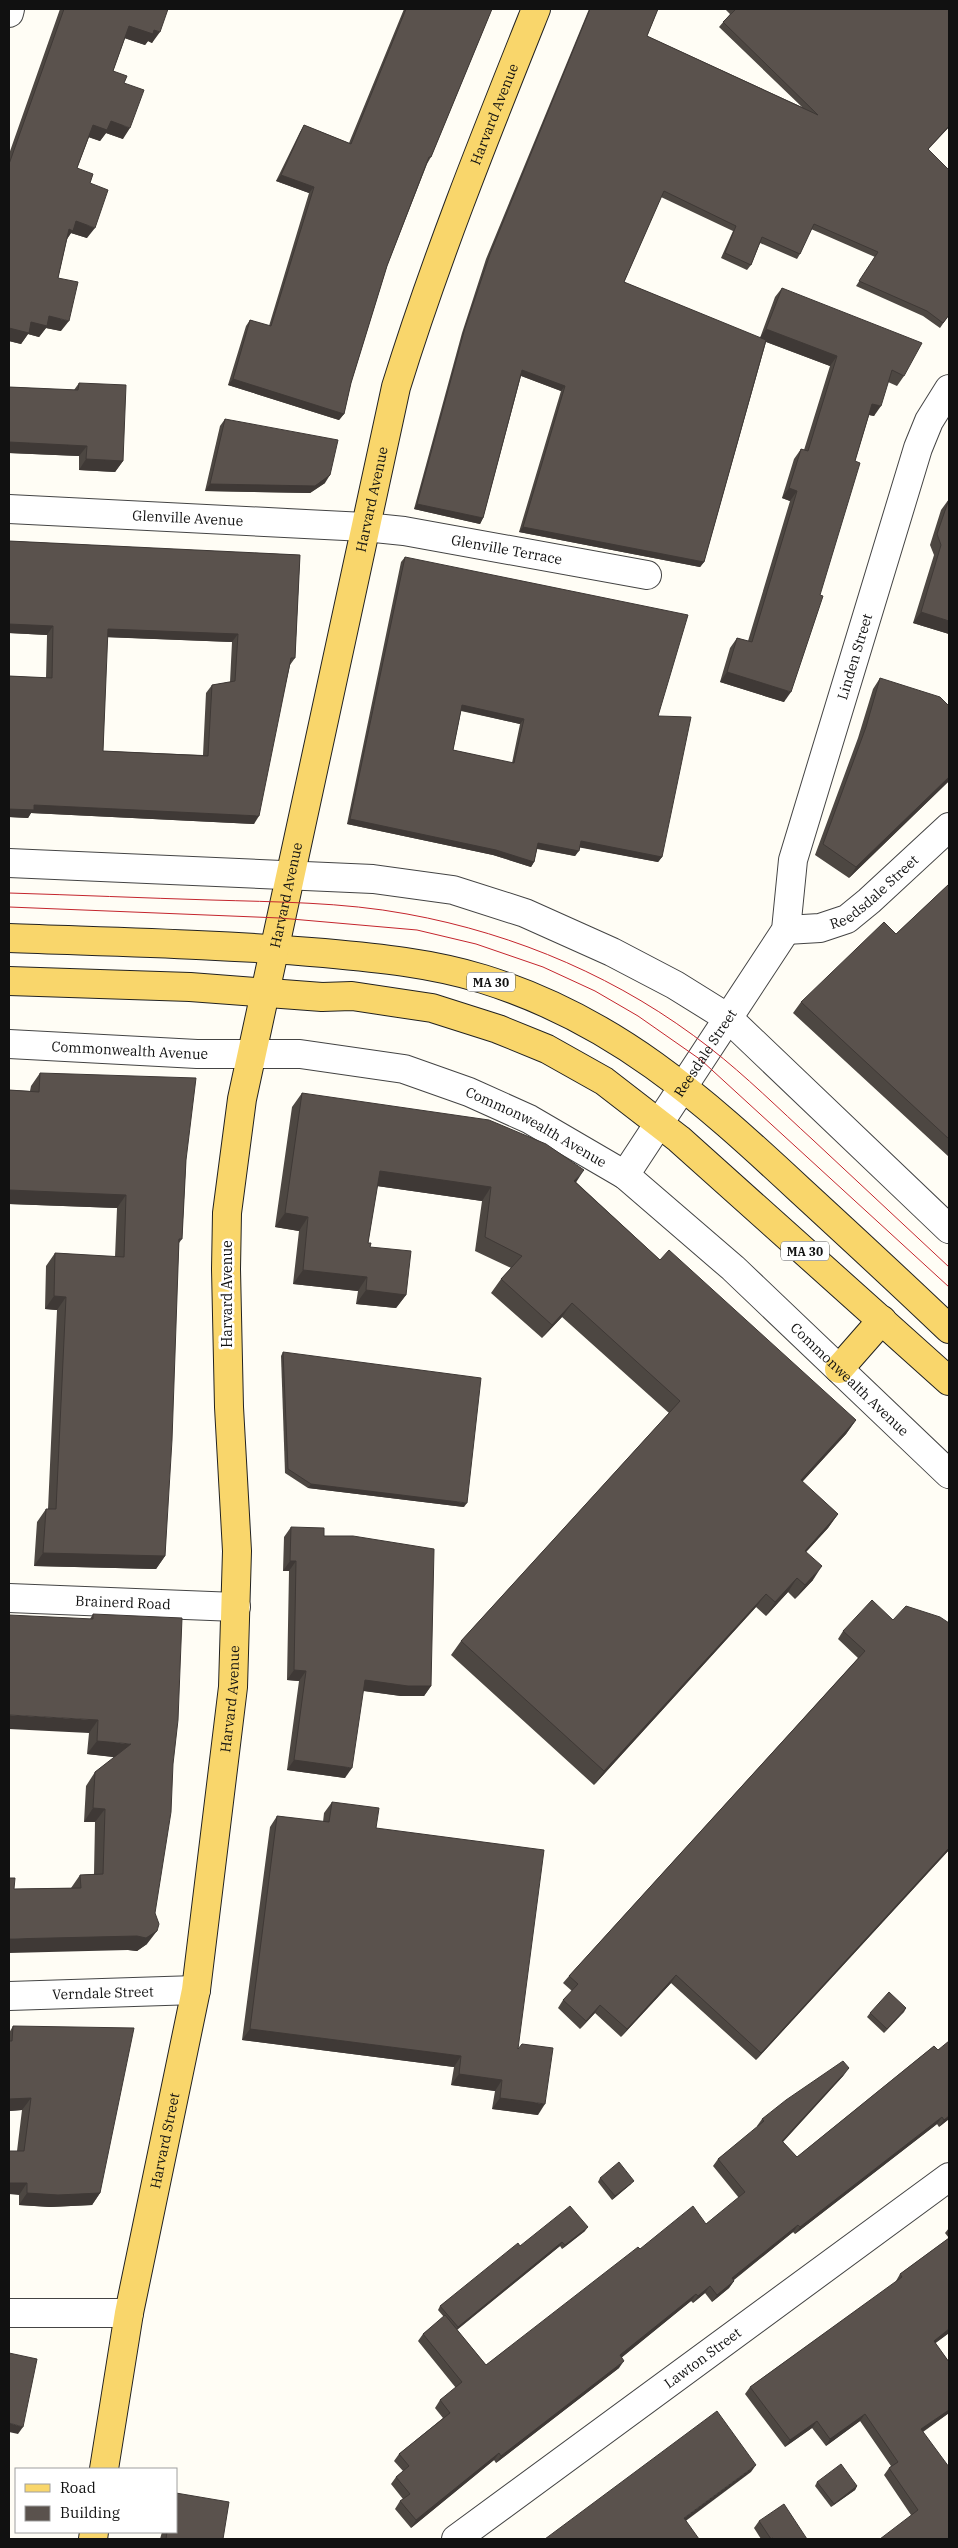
<svg xmlns="http://www.w3.org/2000/svg" width="958" height="2548" font-family="'IBM Plex Serif',serif">
  <style>
    .lines { fill: none; stroke-linecap: round; stroke-linejoin: round }
    .minor-casing { stroke: #444; stroke-width: 30 }
    .major-casing { stroke: #222; stroke-width: 30 }
    .minor { stroke: #fff; stroke-width: 28 }
    .major { stroke: #f9d66b; stroke-width: 28 }
    .tram { stroke: #c4262e; stroke-width: 1 }
    .wall { fill: #4d4742; fill-rule: evenodd }
    .shaded-wall { fill: #3f3936 }
    .building { fill: #5a524d; stroke: #3f3936; fill-rule: evenodd }
    .labels { text-anchor: middle; dominant-baseline: central; stroke-width: 5; stroke-linejoin: round; paint-order: stroke }
    .shield { fill: #fff; stroke: #585858; stroke-width: 1 }
    .shield-label { font-size: 12px; font-weight: bold; fill: #111 }
    .street-label { font-size: 14px; fill: #111; stroke: #fff }
  </style>
  <rect width="100%" height="100%" fill="#fffdf5"/>
  <g class="lines">
    <g class="minor-casing">
      <g id="minor">
        <path d="M9,13L10,9"/>
        <path id="s1" d="M9,509L365,527L404,531L647,575"/>
        <path d="M9,863L373,879L453,890L525,913L612,952L675,985L728,1018L949,1229"/>
        <path id="s2" d="M786,930L820,928L847,919L869,901L949,827"/>
        <path id="s3" d="M9,1044L197,1054H300L404,1069L469,1092L529,1119L625,1175L733,1268L949,1474"/>
        <path id="s4" d="M625,1175L786,930L793,860L918,448L929,421L949,389"/>
        <path id="s5" d="M9,1598L236,1607"/>
        <path id="s6" d="M9,1996L196,1990"/>
        <path d="M9,2313H129"/>
        <path id="s7" d="M456,2539L949,2177"/>
      </g>
    </g>
    <g class="major-casing">
      <g id="major">
        <path d="M9,938C114,942 220,944 324,953C378,958 431,963 483,979C615,1020 701,1098 800,1190C850,1236 900,1282 949,1329"/>
        <path d="M9,981L190,987L322,997L352,996L432,1008L498,1029L547,1049L604,1081L679,1139L949,1381"/>
        <path d="M839,1369L882,1320"/>
        <path id="s8" d="M104,2469L129,2313L196,1990L233,1687L237,1551L229,1407L226,1269L227,1213L242,1099L396,387C436,258 486,134 536,9"/>
        <path d="M93,2539L94,2532"/>
      </g>
    </g>
    <use href="#minor" class="minor"/>
    <use href="#major" class="major"/>
    <g class="tram">
      <path d="M9,893C76,895 143,898 211,900C275,902 343,902 407,914C517,934 622,979 710,1048C746,1076 779,1109 813,1140C858,1182 904,1225 949,1267"/>
      <path d="M9,907L280,918L417,930L476,944L543,967L595,991L638,1016L701,1060L949,1287"/>
    </g>
  </g>
  <g class="wall">
    <path d="M60,9H168L152,43L148,41L145,45L125,38L113,71L124,83L123,139L106,133L100,141L89,137L77,168L90,183L87,238L71,233L67,239L58,278L61,331L46,328L39,337L28,334L21,344L9,341V154Z"/>
    <path d="M404,9H492L431,157L427,164L387,266L351,383L344,414L339,420L228,385L246,326L250,320L269,326L309,193L276,181L300,132L304,125L349,143Z"/>
    <path d="M589,9H658L647,36L802,107L719,27L730,14L725,9H949V127L928,149L949,315L940,328L923,316L856,286L875,257L811,229L800,254L797,259L760,243L751,265L747,270L721,258L733,231L661,197L624,282L760,338L775,297L782,288L904,376L897,386L888,382L874,416L869,415L855,461L784,702L720,682L730,648L737,638L748,641L790,501L782,498L794,459L801,449L804,450L830,366L766,342L704,562L700,567L519,532L561,391L521,376L483,518L480,524L414,509L462,333L486,259Z"/>
    <path d="M79,383L123,461L115,472L79,470V456L9,453V387L74,390Z"/>
    <path d="M225,419L325,483L310,493L205,491L220,426Z"/>
    <path d="M949,499V634L913,623L934,555L930,545L941,510Z"/>
    <path d="M9,541L300,555L295,658L290,665L254,824L31,813L28,818L9,817V676L46,678L47,635L9,633ZM107,637L232,642L230,682L212,685L206,693L203,755L103,751Z"/>
    <path d="M405,557L658,716L662,857L658,862L580,847L575,856L537,849L534,862L531,867L493,855L347,824L401,562ZM461,711L520,724L512,763L453,750Z"/>
    <path d="M880,678L949,781L849,878L815,855L858,738L873,689Z"/>
    <path d="M949,884V1157L793,1013L801,1002L896,934Z"/>
    <path d="M40,1073L186,1160L182,1239L179,1243L165,1556L156,1569L34,1566L37,1522L46,1509H48L57,1310L45,1309L46,1266L55,1253L115,1257L117,1208L9,1204V1090L30,1091L31,1086Z"/>
    <path d="M302,1093L576,1182L660,1260L856,1420L846,1434L802,1482L838,1514L828,1528L806,1552L813,1580L795,1599L788,1592L766,1616L756,1607L594,1785L451,1655L461,1641L669,1413L562,1317L542,1338L491,1293L501,1279L511,1268L475,1251L482,1201L377,1186L368,1243L370,1247L406,1295L396,1308L356,1304L358,1291L293,1284L299,1231L275,1227L292,1107Z"/>
    <path d="M283,1352L464,1507L308,1488L285,1473L281,1356Z"/>
    <path d="M291,1527L324,1536L431,1686L424,1696H401L363,1691L345,1778L287,1770L299,1681L287,1680L289,1571H283L284,1537Z"/>
    <path d="M93,1614L147,1944L137,1951L128,1950L14,1889L71,1888L80,1875L94,1874L95,1822H84L86,1786L95,1772L115,1757L87,1754L89,1733L90,1619Z"/>
    <path d="M893,1620L949,1623V1850L756,2060L671,1983L621,2037L595,2013L580,2029L558,2008L563,2000L572,1991L563,1983L569,1976L858,1658L838,1639L843,1631Z"/>
    <path d="M332,1802L376,1828L518,2049L538,2115L492,2109L495,2091L451,2085L454,2067L242,2040L270,1827L277,1816L323,1822L324,1813Z"/>
    <path d="M906,2008L884,2033L867,2017L870,2013Z"/>
    <path d="M13,2026L100,2193L92,2205L50,2207L19,2205V2195L17,2151L22,2110L9,2111V2033Z"/>
    <path d="M934,2046L949,2119L939,2127L937,2124L795,2234L793,2232L734,2280V2281L729,2288L712,2302L705,2293L693,2303L691,2301L622,2357L619,2368L496,2463L494,2460L411,2528L395,2509L400,2501L403,2499L391,2484L396,2477L403,2471L394,2461L399,2454L443,2418L435,2408L440,2400L456,2388L418,2341L423,2334L444,2317L438,2310L440,2306L520,2246L585,2231L562,2249L560,2246L457,2330L486,2365L640,2249L706,2224L739,2198L713,2166L718,2159L758,2127L757,2126L762,2119L844,2075L783,2142L797,2157Z"/>
    <path d="M600,2178L631,2184L612,2200L598,2182Z"/>
    <path d="M949,2228V2333L935,2343L949,2362V2413L923,2432L949,2539L911,2515L884,2475L889,2468L891,2466L860,2421L826,2446L812,2428L785,2447L745,2394L750,2387L896,2282V2281L900,2274L949,2238L945,2233Z"/>
    <path d="M817,2482L857,2486L855,2490L831,2507L815,2486Z"/>
    <path d="M759,2521L807,2539H761L754,2528Z"/>
    <path d="M162,2532H176L223,2539H160Z"/>
  </g>
  <g class="shaded-wall">
    <path d="M129,26L154,30L160,32L152,43L148,41L145,45L121,37Z"/>
    <path d="M111,121L130,128L123,139L106,133L100,141L85,136L93,125Z"/>
    <path d="M949,126V127L924,154L928,149Z"/>
    <path d="M281,175L314,187L309,193L276,181Z"/>
    <path d="M76,221L95,228L87,238L71,233L65,242L69,229Z"/>
    <path d="M49,316L69,321L61,331L46,328L39,337L28,334L21,344L9,341V328Z"/>
    <path d="M766,329L837,356L830,366L759,339Z"/>
    <path d="M522,370L565,386L561,391L519,375Z"/>
    <path d="M233,379L344,414L339,420L228,385Z"/>
    <path d="M872,404L881,406L874,416L865,414Z"/>
    <path d="M9,442L87,446L79,456L9,453Z"/>
    <path d="M86,459L123,461L115,472L79,470Z"/>
    <path d="M330,475L325,483L310,493L205,491L210,484Z"/>
    <path d="M789,488L797,491L790,501L782,498Z"/>
    <path d="M417,504L483,518L480,524L414,509Z"/>
    <path d="M523,527L704,562L700,567L519,532Z"/>
    <path d="M921,612L949,621V634L913,623Z"/>
    <path d="M9,624L53,626L47,635L9,633Z"/>
    <path d="M108,629L238,634L232,642L102,637Z"/>
    <path d="M727,672L791,692L784,702L720,682Z"/>
    <path d="M462,705L524,719L520,724L459,710Z"/>
    <path d="M949,777V781L849,878L856,867Z"/>
    <path d="M34,805L259,816L254,824L31,813L28,818L9,817V809Z"/>
    <path d="M350,819L496,850L534,862L531,867L493,855L347,824Z"/>
    <path d="M581,841L662,857L658,862L577,847Z"/>
    <path d="M538,843L579,851L575,856L535,848Z"/>
    <path d="M584,1170L575,1184L574,1181Z"/>
    <path d="M380,1171L491,1187L482,1201L370,1185Z"/>
    <path d="M9,1190L126,1195L117,1208L9,1204Z"/>
    <path d="M285,1213L308,1217L299,1231L275,1227Z"/>
    <path d="M303,1270L367,1277L358,1291L293,1284Z"/>
    <path d="M366,1290L406,1295L396,1308L356,1304Z"/>
    <path d="M54,1296L66,1297L57,1310L45,1309Z"/>
    <path d="M572,1303L562,1317L542,1338L552,1325Z"/>
    <path d="M856,1420L846,1434L791,1494L801,1480Z"/>
    <path d="M311,1484L467,1503L464,1507L308,1488Z"/>
    <path d="M838,1514L828,1528L795,1564L805,1551Z"/>
    <path d="M43,1553L165,1556L156,1569L34,1566Z"/>
    <path d="M290,1561H296L289,1571H283Z"/>
    <path d="M822,1566L813,1580L795,1599L805,1585Z"/>
    <path d="M797,1578L788,1592L766,1616L775,1602Z"/>
    <path d="M766,1594L756,1607L594,1785L604,1771Z"/>
    <path d="M294,1670L306,1671L299,1681L287,1680Z"/>
    <path d="M365,1680L431,1686L424,1696H401L358,1690Z"/>
    <path d="M9,1715L98,1720L89,1733L9,1729Z"/>
    <path d="M97,1741L131,1744L121,1758L87,1754Z"/>
    <path d="M294,1760L352,1768L345,1778L287,1770Z"/>
    <path d="M93,1808L105,1809L95,1822H84Z"/>
    <path d="M949,1848V1850L756,2060L761,2053Z"/>
    <path d="M157,1931L147,1944L137,1951L128,1950L9,1953V1939Z"/>
    <path d="M676,1975L671,1983L621,2037L627,2029Z"/>
    <path d="M600,2005L595,2013L580,2029L586,2021Z"/>
    <path d="M906,2008L904,2012L884,2033L887,2029Z"/>
    <path d="M250,2029L461,2056L454,2067L242,2040Z"/>
    <path d="M849,2068L844,2075L777,2148L782,2141Z"/>
    <path d="M459,2074L502,2080L495,2091L451,2085Z"/>
    <path d="M31,2098L22,2110L9,2111V2099Z"/>
    <path d="M500,2098L545,2104L538,2115L492,2109Z"/>
    <path d="M949,2116V2119L939,2127L944,2120Z"/>
    <path d="M942,2117L937,2124L795,2234L800,2227Z"/>
    <path d="M634,2181L631,2184L612,2200L615,2196Z"/>
    <path d="M9,2183H27L19,2195L9,2194Z"/>
    <path d="M27,2193H100L92,2205L50,2207L19,2205Z"/>
    <path d="M798,2225L793,2232L727,2285L732,2278Z"/>
    <path d="M588,2227L585,2231L562,2249L565,2245Z"/>
    <path d="M562,2242L560,2246L455,2331L458,2327Z"/>
    <path d="M734,2281L729,2288L712,2302L717,2295Z"/>
    <path d="M710,2286L705,2293L693,2303L698,2296Z"/>
    <path d="M696,2294L691,2301L615,2363L620,2355Z"/>
    <path d="M949,2329V2333L929,2348L934,2341Z"/>
    <path d="M624,2361L619,2368L496,2463L501,2456Z"/>
    <path d="M949,2410V2413L916,2436L921,2429Z"/>
    <path d="M865,2414L860,2421L826,2446L830,2439Z"/>
    <path d="M817,2421L812,2428L785,2447L790,2440Z"/>
    <path d="M9,2423L23,2427L18,2434L9,2432Z"/>
    <path d="M499,2453L494,2460L411,2528L416,2520Z"/>
    <path d="M756,2465L751,2472L679,2526L684,2518Z"/>
    <path d="M857,2486L855,2490L831,2507L834,2504Z"/>
  </g>
  <g class="building">
    <path d="M64,9H168L160,32L154,30L153,34L129,26L113,71L127,76L124,83L144,90L130,128L111,121L107,130L93,125L77,168L93,174L90,183L108,190L95,228L76,221L73,231L69,229L58,278L78,282L69,321L49,316L47,326L31,322L29,333L9,328V164Z"/>
    <path d="M406,9H492L431,157H429L387,266L351,383L344,414L233,379L250,320L271,326L314,187L281,175L304,125L351,144Z"/>
    <path d="M590,9H658L647,36L818,115L723,22L735,10L733,9H949V126L928,149L949,170V315L943,323L927,311L859,281L878,252L814,224L800,254L762,237L751,265L725,253L736,226L664,191L624,282L766,340L704,562L523,527L565,386L522,370L483,518L417,504L465,328L490,254Z"/>
    <path d="M782,288L922,343L904,376L892,370L881,406L872,404L855,461L860,463L820,595L823,596L791,692L727,672L737,638L752,642L797,491L789,488L801,449L808,451L837,356L766,329Z"/>
    <path d="M79,383L126,385L123,461L86,459L87,446L9,442V387L78,390Z"/>
    <path d="M225,419L338,440L330,475L315,486L210,484Z"/>
    <path d="M949,499V621L921,612L941,545L937,534Z"/>
    <path d="M9,541L300,555L295,658H291L259,816L34,805V810L9,809V676L52,678L53,626L9,624ZM108,629L238,634L235,681L212,685L208,756L103,751Z"/>
    <path d="M405,557L688,615L658,716L691,717L662,857L581,841L579,851L538,843L534,862L496,850L350,819ZM462,705L524,719L514,763L453,750Z"/>
    <path d="M880,678L940,697L949,706V777L856,867L823,844L866,727Z"/>
    <path d="M949,884V1139L801,1002L884,922L896,934Z"/>
    <path d="M40,1073L196,1078L186,1160L182,1239H179L172,1440L165,1556L43,1553L46,1509H56L66,1297L54,1296L55,1253L124,1257L126,1195L9,1190V1090L39,1092Z"/>
    <path d="M302,1093L489,1120L546,1144L584,1170L574,1181L660,1260L669,1250L856,1420L801,1480L838,1514L805,1551L822,1566L805,1585L797,1578L775,1602L766,1594L604,1771L461,1641L680,1401L572,1303L552,1325L501,1279L522,1256L485,1237L491,1187L380,1171L368,1243H371L370,1247L411,1251L406,1295L366,1290L367,1277L303,1270L308,1217L285,1213Z"/>
    <path d="M283,1352L481,1378L467,1503L311,1484L288,1469Z"/>
    <path d="M291,1527L324,1528V1536H353L434,1549L431,1686H408L365,1680L352,1768L294,1760L306,1671L294,1670L296,1561H290Z"/>
    <path d="M872,1600L893,1620L906,1606L940,1617L949,1623V1848L761,2053L676,1975L627,2029L600,2005L586,2021L563,2000L578,1984L569,1976L865,1651L843,1631Z"/>
    <path d="M93,1614L182,1618L178,1720L173,1764L171,1812L155,1913L159,1924L157,1931L146,1938L137,1936L9,1939V1878H15L14,1889L81,1888L80,1875L103,1874L105,1809L93,1808L95,1772L131,1744L97,1741L98,1720L9,1715V1615L93,1619Z"/>
    <path d="M332,1802L379,1808L376,1828L544,1850L518,2049L522,2044L553,2048L545,2104L500,2098L502,2080L459,2074L461,2056L250,2029L277,1816L329,1822Z"/>
    <path d="M889,1992L906,2008L887,2029L870,2013Z"/>
    <path d="M13,2026L134,2028L100,2193L58,2195L27,2193V2183H9V2151H24L31,2098L9,2099V2041H12Z"/>
    <path d="M949,2041V2116L944,2120L942,2117L800,2227L798,2225L732,2278L734,2281L717,2295L710,2286L698,2296L696,2294L620,2355L624,2361L501,2456L499,2453L416,2520L400,2501L410,2494L396,2477L409,2466L399,2454L450,2413L440,2400L462,2382L423,2334L445,2315L486,2365L638,2247L640,2249L693,2206L706,2224L745,2192L718,2159L764,2121L762,2119L786,2100L843,2061L849,2068L782,2141L797,2157L934,2046L938,2050Z"/>
    <path d="M619,2162L634,2181L615,2196L600,2178Z"/>
    <path d="M570,2206L588,2227L565,2245L562,2242L458,2327L440,2306L518,2243L520,2246Z"/>
    <path d="M949,2238V2329L934,2341L949,2362V2410L921,2429L949,2467V2539H880L918,2510L889,2468L898,2462L865,2414L830,2439L817,2421L790,2440L750,2387L902,2277L900,2274Z"/>
    <path d="M9,2353L37,2359L23,2427L9,2423Z"/>
    <path d="M717,2411L756,2465L684,2518L699,2539H545Z"/>
    <path d="M841,2464L857,2486L834,2504L817,2482Z"/>
    <path d="M176,2493L229,2502L223,2539H166L167,2532H176Z"/>
    <path d="M784,2504L807,2539H774L773,2538L771,2539L759,2521Z"/>
  </g>
  <g class="labels">
    <g class="shield">
      <rect x="467" y="972.5" width="48" height="19" rx="4"/>
      <rect x="781" y="1241.5" width="48" height="19" rx="4"/>
    </g>
    <g class="shield-label">
      <text x="491" y="982">MA 30</text>
      <text x="805" y="1251">MA 30</text>
    </g>
    <g class="street-label">
      <text stroke="none"><textPath href="#s8" startOffset="2401">Harvard Avenue</textPath></text>
      <text stroke="none"><textPath href="#s8" startOffset="1996">Harvard Avenue</textPath></text>
      <text stroke="none"><textPath href="#s1" startOffset="179">Glenville Avenue</textPath></text>
      <text stroke="none"><textPath href="#s1" startOffset="500">Glenville Terrace</textPath></text>
      <text stroke="none"><textPath href="#s4" startOffset="576">Linden Street</textPath></text>
      <text stroke="none"><textPath href="#s2" startOffset="100">Reedsdale Street</textPath></text>
      <text stroke="none"><textPath href="#s8" startOffset="1591">Harvard Avenue</textPath></text>
      <text stroke="none"><textPath href="#s3" startOffset="121">Commonwealth Avenue</textPath></text>
      <text stroke="none"><textPath href="#s4" startOffset="146">Reesdale Street</textPath></text>
      <text stroke="none"><textPath href="#s3" startOffset="541">Commonwealth Avenue</textPath></text>
      <text transform="translate(227 1294) rotate(-90)">Harvard Avenue</text>
      <text stroke="none"><textPath href="#s3" startOffset="946">Commonwealth Avenue</textPath></text>
      <text stroke="none"><textPath href="#s5" startOffset="114">Brainerd Road</textPath></text>
      <text stroke="none"><textPath href="#s8" startOffset="781">Harvard Avenue</textPath></text>
      <text stroke="none"><textPath href="#s6" startOffset="94">Verndale Street</textPath></text>
      <text stroke="none"><textPath href="#s8" startOffset="334">Harvard Street</textPath></text>
      <text stroke="none"><textPath href="#s7" startOffset="306">Lawton Street</textPath></text>
    </g>
  </g>
  <rect width="958" height="2548" fill="none" stroke="#111111" stroke-width="20"/>
  <rect x="15" y="2468" width="162" height="65" fill="#ffffff" stroke="#a0a0a0"/>
  <rect x="25" y="2484" width="25" height="8" fill="#f9d66b" stroke="#a0a0a0"/>
  <text x="60" y="2493" font-size="15" fill="#111111">Road</text>
  <rect x="25" y="2506" width="25" height="15" fill="#5a524d" stroke="#a0a0a0"/>
  <text x="60" y="2518" font-size="15" fill="#111111">Building</text>
</svg>
